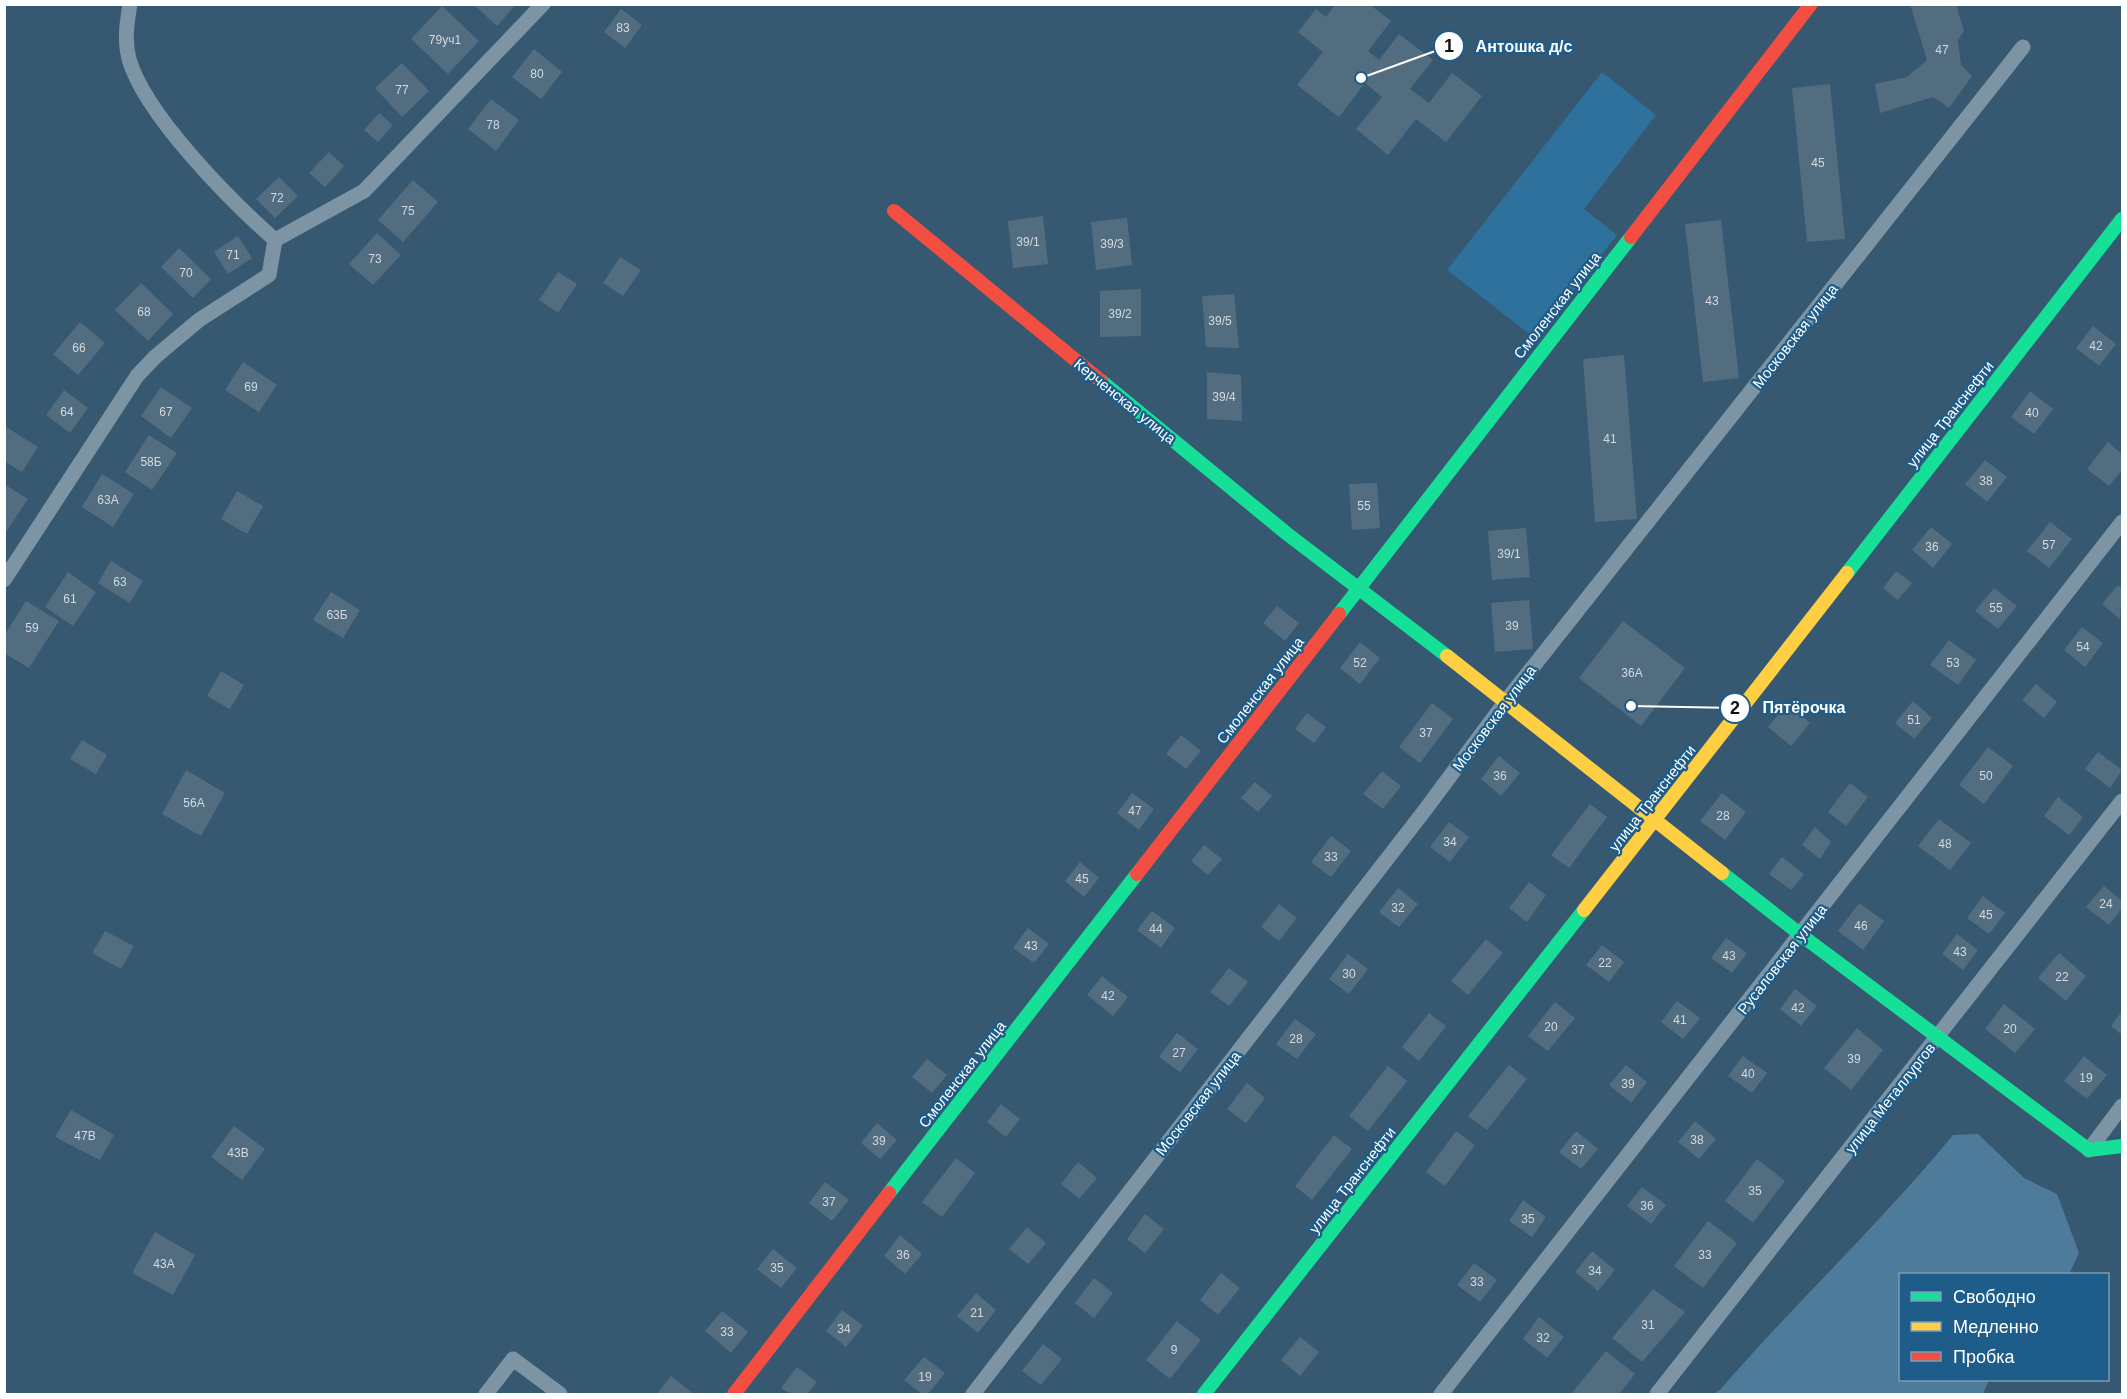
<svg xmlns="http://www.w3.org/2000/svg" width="2127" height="1399" font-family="Helvetica,sans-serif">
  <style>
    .green { fill: #2f719d }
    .water { fill: #4f7b9a }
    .building { fill: #526d80 }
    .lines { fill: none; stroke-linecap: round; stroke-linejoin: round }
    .street { stroke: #7d94a5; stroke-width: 15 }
    .fast { stroke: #16e098; stroke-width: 14 }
    .slow { stroke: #ffcf43; stroke-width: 14 }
    .jam { stroke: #f24e42; stroke-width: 14 }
    .labels { text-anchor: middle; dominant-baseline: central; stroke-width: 4.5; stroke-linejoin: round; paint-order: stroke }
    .number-label { font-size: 12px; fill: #d4dadf }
    .street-label { font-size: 15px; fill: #fff; stroke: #1e5c89 }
    .leader { fill: none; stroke: #fff; stroke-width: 2 }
    .callout-dot { fill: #fff; stroke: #1e5c89; stroke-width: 2 }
    .mark-label { font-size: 18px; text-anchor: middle; font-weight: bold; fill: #111 }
    .callout-label { font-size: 16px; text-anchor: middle; font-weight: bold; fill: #fff; stroke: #1e5c89; stroke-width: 4.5; stroke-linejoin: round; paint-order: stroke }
  </style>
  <rect width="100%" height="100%" fill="#365870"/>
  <path class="green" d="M1602,72L1656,115L1584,209L1617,235L1536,339L1447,270Z"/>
  <path class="water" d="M1978,1134L2024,1178L2057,1194L2079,1253L2069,1274H1900V1380H1989L1983,1394H1713L1720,1390C1795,1303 1880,1224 1953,1135Z"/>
  <g class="building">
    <path d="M473,4H516L497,26Z"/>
    <path d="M1336,4H1369L1391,21L1368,51L1379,60L1399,34L1433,60L1410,89L1429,103L1452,73L1482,96L1446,142L1416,119L1388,155L1356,129L1382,97L1365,83L1339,117L1297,85L1323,52L1298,32L1316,9L1326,17Z"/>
    <path d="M1910,4H1956L1964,31L1958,40L1961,65L1972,76L1949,108L1933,97L1880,113L1875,84L1907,77L1927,60Z"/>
    <path d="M442,6L479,41L448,74L411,39Z"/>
    <path d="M621,9L642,25L625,48L604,32Z"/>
    <path d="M534,49L562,72L541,99L512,77Z"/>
    <path d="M402,63L429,91L402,117L375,88Z"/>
    <path d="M1830,84L1845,239L1807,242L1792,88Z"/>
    <path d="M491,99L519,120L496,151L468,129Z"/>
    <path d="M379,113L393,125L378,142L364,130Z"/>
    <path d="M329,152L344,166L325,187L309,173Z"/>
    <path d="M279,177L298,196L275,218L256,199Z"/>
    <path d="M413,180L438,202L403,242L378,220Z"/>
    <path d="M1043,216L1048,264L1013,268L1008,221Z"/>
    <path d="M1127,218L1132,265L1096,270L1091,222Z"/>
    <path d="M1721,220L1739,378L1703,382L1685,224Z"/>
    <path d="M377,233L401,255L373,285L349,264Z"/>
    <path d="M238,236L252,258L228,274L214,252Z"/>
    <path d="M179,248L211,279L193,298L161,267Z"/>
    <path d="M620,257L641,270L623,296L603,283Z"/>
    <path d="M558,272L577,284L558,313L539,300Z"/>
    <path d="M141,283L173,314L148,341L115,310Z"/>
    <path d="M1141,289V336L1100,337V291Z"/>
    <path d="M1234,294L1239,348L1206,347L1202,296Z"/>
    <path d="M80,322L105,343L78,375L53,354Z"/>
    <path d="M2093,326L2116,344L2099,366L2076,348Z"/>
    <path d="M1624,355L1637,519L1595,522L1583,359Z"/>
    <path d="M243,362L277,385L259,412L225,390Z"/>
    <path d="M1207,372L1241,375L1242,421L1207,419Z"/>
    <path d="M161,387L192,408L171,438L141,416Z"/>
    <path d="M64,390L88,408L70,433L46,415Z"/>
    <path d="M2030,391L2053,409L2034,434L2011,417Z"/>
    <path d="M6,427L38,447L22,472L4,461Z"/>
    <path d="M149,435L177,453L152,490L125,472Z"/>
    <path d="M2108,442L2122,454V470L2109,486L2087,469Z"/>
    <path d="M1985,460L2007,477L1987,502L1965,484Z"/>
    <path d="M102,474L134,494L113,527L82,507Z"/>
    <path d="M1377,483L1380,528L1352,530L1349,484Z"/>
    <path d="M4,484L28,499L4,535Z"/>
    <path d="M237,491L263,506L247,534L221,519Z"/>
    <path d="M2050,522L2072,539L2049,568L2027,551Z"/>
    <path d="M1931,527L1952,544L1933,568L1912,550Z"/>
    <path d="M1526,528L1530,577L1492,580L1488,531Z"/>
    <path d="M111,561L143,581L130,603L98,583Z"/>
    <path d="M1896,571L1912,583L1898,600L1883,588Z"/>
    <path d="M68,572L96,592L73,626L45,607Z"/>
    <path d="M2118,585L2122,589L2120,619L2102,604Z"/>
    <path d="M1994,588L2017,606L1998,629L1975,611Z"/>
    <path d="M331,592L360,610L343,638L313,620Z"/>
    <path d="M1529,600L1533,649L1495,652L1491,603Z"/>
    <path d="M26,601L59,621L29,668L4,653V636Z"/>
    <path d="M1277,606L1299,623L1285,641L1263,623Z"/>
    <path d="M1623,621L1685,668L1641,726L1579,678Z"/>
    <path d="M2082,627L2103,643L2085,667L2064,650Z"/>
    <path d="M1949,640L1976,660L1958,685L1930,665Z"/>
    <path d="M1360,642L1380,658L1360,684L1340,668Z"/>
    <path d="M221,671L244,685L230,709L207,696Z"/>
    <path d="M2036,684L2057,702L2044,718L2022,700Z"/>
    <path d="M1913,701L1932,718L1914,739L1895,723Z"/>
    <path d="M1432,703L1453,719L1420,763L1399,747Z"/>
    <path d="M1787,704L1810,723L1791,746L1768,727Z"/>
    <path d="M1307,713L1326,727L1314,743L1295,729Z"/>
    <path d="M1181,735L1201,751L1186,769L1166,754Z"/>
    <path d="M82,740L107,755L96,774L70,759Z"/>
    <path d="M1988,747L2013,766L1984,804L1959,785Z"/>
    <path d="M2098,752L2122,770L2110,788L2085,769Z"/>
    <path d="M1499,756L1520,773L1501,796L1481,779Z"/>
    <path d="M186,770L225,793L201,836L162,814Z"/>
    <path d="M1382,771L1401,786L1383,809L1363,794Z"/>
    <path d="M1255,782L1272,796L1258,812L1241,798Z"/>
    <path d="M1850,783L1868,797L1846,826L1828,812Z"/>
    <path d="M1132,793L1154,809L1139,830L1117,813Z"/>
    <path d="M1722,793L1746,812L1725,840L1700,821Z"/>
    <path d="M2058,797L2083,817L2069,835L2044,816Z"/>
    <path d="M1590,804L1607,817L1569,868L1551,855Z"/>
    <path d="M1939,819L1971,843L1950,870L1918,846Z"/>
    <path d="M1449,822L1469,837L1450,862L1430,847Z"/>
    <path d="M1815,827L1831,842L1820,859L1802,845Z"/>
    <path d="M1331,836L1351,851L1331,877L1311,862Z"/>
    <path d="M1204,845L1222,859L1208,875L1191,861Z"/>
    <path d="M1782,857L1804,874L1791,890L1769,874Z"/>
    <path d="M1080,862L1099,878L1084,897L1065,881Z"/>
    <path d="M1529,882L1546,895L1527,922L1509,908Z"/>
    <path d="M2104,886L2122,901V908L2109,925L2086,907Z"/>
    <path d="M1398,888L1418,904L1399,927L1379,912Z"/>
    <path d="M1983,896L2005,913L1989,934L1967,918Z"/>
    <path d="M1859,903L1884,921L1863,950L1838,931Z"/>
    <path d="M1279,904L1297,918L1279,941L1261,927Z"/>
    <path d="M1152,911L1175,928L1161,948L1137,930Z"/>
    <path d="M1028,928L1049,944L1034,963L1013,948Z"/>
    <path d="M105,931L134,946L121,969L92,953Z"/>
    <path d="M1957,934L1978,950L1963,970L1942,954Z"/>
    <path d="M1726,938L1747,953L1732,973L1711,958Z"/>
    <path d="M1486,939L1503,953L1468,995L1451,981Z"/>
    <path d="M1602,945L1624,962L1609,982L1586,965Z"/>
    <path d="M2059,953L2086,976L2066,1001L2038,978Z"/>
    <path d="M1348,954L1368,969L1349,994L1329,979Z"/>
    <path d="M1229,968L1248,982L1229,1006L1210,992Z"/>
    <path d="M1102,976L1128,997L1113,1016L1087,995Z"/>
    <path d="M1795,989L1817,1006L1801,1026L1780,1009Z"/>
    <path d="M1677,1001L1700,1018L1683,1039L1661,1022Z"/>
    <path d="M1555,1002L1575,1018L1548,1051L1528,1036Z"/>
    <path d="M2004,1004L2035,1029L2015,1053L1985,1029Z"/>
    <path d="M2122,1011V1035L2111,1026Z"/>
    <path d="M1429,1013L1446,1026L1419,1061L1402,1047Z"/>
    <path d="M1295,1019L1316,1034L1297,1059L1276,1044Z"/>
    <path d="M1857,1028L1883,1050L1851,1090L1824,1068Z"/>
    <path d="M1177,1033L1198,1049L1180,1072L1159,1057Z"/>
    <path d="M1743,1056L1767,1073L1752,1093L1728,1076Z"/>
    <path d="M2084,1056L2107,1075L2087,1099L2064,1081Z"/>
    <path d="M927,1059L947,1075L932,1093L912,1077Z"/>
    <path d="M1509,1065L1527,1079L1487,1130L1468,1116Z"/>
    <path d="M1626,1065L1647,1082L1631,1103L1609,1085Z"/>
    <path d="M1388,1066L1407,1081L1368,1131L1349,1116Z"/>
    <path d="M1247,1083L1265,1098L1246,1123L1227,1109Z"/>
    <path d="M1001,1104L1020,1119L1006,1137L987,1122Z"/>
    <path d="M71,1110L114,1135L100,1160L55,1137Z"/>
    <path d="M1695,1121L1716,1139L1699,1159L1678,1142Z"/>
    <path d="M877,1123L897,1140L880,1159L861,1143Z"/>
    <path d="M234,1126L265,1149L242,1180L211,1157Z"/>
    <path d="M1456,1131L1475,1145L1445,1186L1426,1172Z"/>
    <path d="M1576,1131L1598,1149L1581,1169L1559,1152Z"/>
    <path d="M1334,1135L1352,1149L1312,1200L1295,1186Z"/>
    <path d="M956,1158L975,1173L942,1217L922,1202Z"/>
    <path d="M1757,1159L1785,1181L1753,1223L1725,1201Z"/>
    <path d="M1078,1162L1097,1178L1079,1199L1061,1184Z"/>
    <path d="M825,1182L849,1200L832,1221L809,1203Z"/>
    <path d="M1642,1187L1666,1205L1651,1224L1627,1206Z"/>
    <path d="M1523,1200L1546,1217L1532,1237L1509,1221Z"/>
    <path d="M1145,1214L1164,1229L1145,1253L1127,1239Z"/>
    <path d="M1708,1221L1737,1243L1703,1288L1674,1266Z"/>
    <path d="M1027,1227L1046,1243L1028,1264L1009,1249Z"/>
    <path d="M155,1232L195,1255L173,1295L132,1273Z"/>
    <path d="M900,1235L922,1254L905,1274L884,1256Z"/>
    <path d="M773,1249L797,1268L781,1288L757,1269Z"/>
    <path d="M1592,1251L1615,1270L1598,1291L1575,1272Z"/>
    <path d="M1474,1263L1497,1280L1480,1302L1457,1285Z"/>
    <path d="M1221,1273L1240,1288L1218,1315L1200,1300Z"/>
    <path d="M1094,1278L1113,1293L1094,1318L1075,1303Z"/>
    <path d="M1653,1289L1685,1312L1642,1362L1612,1338Z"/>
    <path d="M976,1293L996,1310L978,1333L957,1316Z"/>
    <path d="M842,1310L863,1326L846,1347L826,1331Z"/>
    <path d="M722,1311L748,1332L731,1353L705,1331Z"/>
    <path d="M1539,1317L1564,1337L1547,1358L1523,1339Z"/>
    <path d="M1177,1321L1201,1340L1170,1379L1146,1360Z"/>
    <path d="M1300,1337L1319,1352L1300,1376L1281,1360Z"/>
    <path d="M1043,1344L1062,1359L1041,1385L1022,1371Z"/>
    <path d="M1606,1351L1635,1374L1619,1394H1571Z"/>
    <path d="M924,1357L945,1373L928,1394H922L904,1380Z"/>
    <path d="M797,1367L817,1382L807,1394H791L781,1388Z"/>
    <path d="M671,1376L694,1394H657Z"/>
  </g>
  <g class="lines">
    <g class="street">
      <path d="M275,240L364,191L543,4"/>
      <path d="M4,580L137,376L155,357L199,320L269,275L275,240C231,201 145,115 129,59C124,40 127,23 130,4"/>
      <path d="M2089,1150L2122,1106"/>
      <path d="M486,1394L513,1359L560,1394"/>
      <path d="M973,1394L1425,810L1506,701L2023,47"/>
      <path d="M1441,1394L2122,522"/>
      <path d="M1657,1394L2122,801"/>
    </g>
    <g class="fast">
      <path d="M1101,381L1286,533L1447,656"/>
      <path d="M1847,573L2122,219"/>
      <path d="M1339,614L1631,237"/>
      <path d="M1722,873L1801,935L2089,1150L2122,1146"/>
      <path d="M889,1193L1137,874"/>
      <path d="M1204,1394L1584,910"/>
    </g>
    <g class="slow">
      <path d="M1447,656L1722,873"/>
      <path d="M1584,910L1847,573"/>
    </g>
    <g class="jam">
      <path d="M894,211L1101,381"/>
      <path d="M1631,237L1811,4"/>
      <path d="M1137,874L1339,614"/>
      <path d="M734,1394L889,1193"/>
    </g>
  </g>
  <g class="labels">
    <g class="number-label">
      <text x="623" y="28">83</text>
      <text x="445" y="40">79уч1</text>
      <text x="1942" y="50">47</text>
      <text x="537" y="74">80</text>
      <text x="402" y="90">77</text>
      <text x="493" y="125">78</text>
      <text x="1818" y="163">45</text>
      <text x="277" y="198">72</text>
      <text x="408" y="211">75</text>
      <text x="1028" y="242">39/1</text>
      <text x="1112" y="244">39/3</text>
      <text x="233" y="255">71</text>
      <text x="375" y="259">73</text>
      <text x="186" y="273">70</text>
      <text x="1712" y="301">43</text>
      <text x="144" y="312">68</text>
      <text x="1120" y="314">39/2</text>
      <text x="1220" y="321">39/5</text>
      <text x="2096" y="346">42</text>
      <text x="79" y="348">66</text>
      <text x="251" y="387">69</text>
      <text x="1224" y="397">39/4</text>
      <text x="67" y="412">64</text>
      <text x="166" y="412">67</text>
      <text x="2032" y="413">40</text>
      <text x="1610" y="439">41</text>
      <text x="151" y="462">58Б</text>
      <text x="1986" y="481">38</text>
      <text x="108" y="500">63А</text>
      <text x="1364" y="506">55</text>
      <text x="2049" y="545">57</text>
      <text x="1932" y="547">36</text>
      <text x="1509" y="554">39/1</text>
      <text x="120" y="582">63</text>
      <text x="70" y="599">61</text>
      <text x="1996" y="608">55</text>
      <text x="337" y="615">63Б</text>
      <text x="1512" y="626">39</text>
      <text x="32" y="628">59</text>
      <text x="2083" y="647">54</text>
      <text x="1360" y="663">52</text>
      <text x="1953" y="663">53</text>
      <text x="1632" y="673">36А</text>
      <text x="1914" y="720">51</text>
      <text x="1426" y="733">37</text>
      <text x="1500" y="776">36</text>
      <text x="1986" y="776">50</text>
      <text x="194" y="803">56А</text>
      <text x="1135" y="811">47</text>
      <text x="1723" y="816">28</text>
      <text x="1450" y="842">34</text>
      <text x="1945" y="844">48</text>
      <text x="1331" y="857">33</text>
      <text x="1082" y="879">45</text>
      <text x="2106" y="904">24</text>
      <text x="1398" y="908">32</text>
      <text x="1986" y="915">45</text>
      <text x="1861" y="926">46</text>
      <text x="1156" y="929">44</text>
      <text x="1031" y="946">43</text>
      <text x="1960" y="952">43</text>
      <text x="1729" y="956">43</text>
      <text x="1605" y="963">22</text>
      <text x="1349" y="974">30</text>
      <text x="2062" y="977">22</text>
      <text x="1108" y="996">42</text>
      <text x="1798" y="1008">42</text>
      <text x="1680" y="1020">41</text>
      <text x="1551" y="1027">20</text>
      <text x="2010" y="1029">20</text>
      <text x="1296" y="1039">28</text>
      <text x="1179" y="1053">27</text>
      <text x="1854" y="1059">39</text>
      <text x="1748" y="1074">40</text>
      <text x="2086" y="1078">19</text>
      <text x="1628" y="1084">39</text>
      <text x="85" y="1136">47В</text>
      <text x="1697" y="1140">38</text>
      <text x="879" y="1141">39</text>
      <text x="1578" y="1150">37</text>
      <text x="238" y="1153">43В</text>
      <text x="1755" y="1191">35</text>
      <text x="829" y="1202">37</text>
      <text x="1647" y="1206">36</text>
      <text x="1528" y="1219">35</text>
      <text x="903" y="1255">36</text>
      <text x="1705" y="1255">33</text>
      <text x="164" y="1264">43А</text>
      <text x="777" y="1268">35</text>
      <text x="1595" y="1271">34</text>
      <text x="1477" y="1282">33</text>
      <text x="977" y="1313">21</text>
      <text x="1648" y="1325">31</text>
      <text x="844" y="1329">34</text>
      <text x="727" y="1332">33</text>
      <text x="1543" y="1338">32</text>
      <text x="1174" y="1350">9</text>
      <text x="925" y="1377">19</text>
    </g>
    <g class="street-label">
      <text transform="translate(1557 305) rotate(-52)">Смоленская улица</text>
      <text transform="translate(1795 336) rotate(-52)">Московская улица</text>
      <text transform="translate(1125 401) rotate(39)">Керченская улица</text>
      <text transform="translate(1950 414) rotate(-52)">улица Транснефти</text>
      <text transform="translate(1260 690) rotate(-52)">Смоленская улица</text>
      <text transform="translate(1494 718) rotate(-53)">Московская улица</text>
      <text transform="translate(1652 798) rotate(-52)">улица Транснефти</text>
      <text transform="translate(1782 959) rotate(-52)">Русаловская улица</text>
      <text transform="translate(962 1074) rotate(-52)">Смоленская улица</text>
      <text transform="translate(1890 1098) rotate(-52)">улица Металлургов</text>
      <text transform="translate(1198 1103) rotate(-52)">Московская улица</text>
      <text transform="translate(1352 1180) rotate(-52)">улица Транснефти</text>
    </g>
  </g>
  <path class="leader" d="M1361 78L1449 46M1631 706L1735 708"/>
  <g class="callout-dot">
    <circle cx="1361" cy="78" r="6"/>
    <circle cx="1631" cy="706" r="6"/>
    <circle cx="1449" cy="46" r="15"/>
    <circle cx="1735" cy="708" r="15"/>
  </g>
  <g class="mark-label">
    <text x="1449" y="52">1</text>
    <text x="1735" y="714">2</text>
  </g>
  <g class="callout-label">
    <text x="1524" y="52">Антошка д/с</text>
    <text x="1804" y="713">Пятёрочка</text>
  </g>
  <rect width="2127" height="1399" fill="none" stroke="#ffffff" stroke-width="12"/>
  <rect x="1899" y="1273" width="210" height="108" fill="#1e5c89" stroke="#789db8" stroke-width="1.5"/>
  <rect x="1911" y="1292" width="30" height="9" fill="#16e098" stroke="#789db8" stroke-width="1.5"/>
  <text x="1953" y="1303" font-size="18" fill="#ffffff">Свободно</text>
  <rect x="1911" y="1322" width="30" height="9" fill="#ffcf43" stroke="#789db8" stroke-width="1.5"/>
  <text x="1953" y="1333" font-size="18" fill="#ffffff">Медленно</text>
  <rect x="1911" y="1352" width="30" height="9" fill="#f24e42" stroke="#789db8" stroke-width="1.5"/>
  <text x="1953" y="1363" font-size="18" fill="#ffffff">Пробка</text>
</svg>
